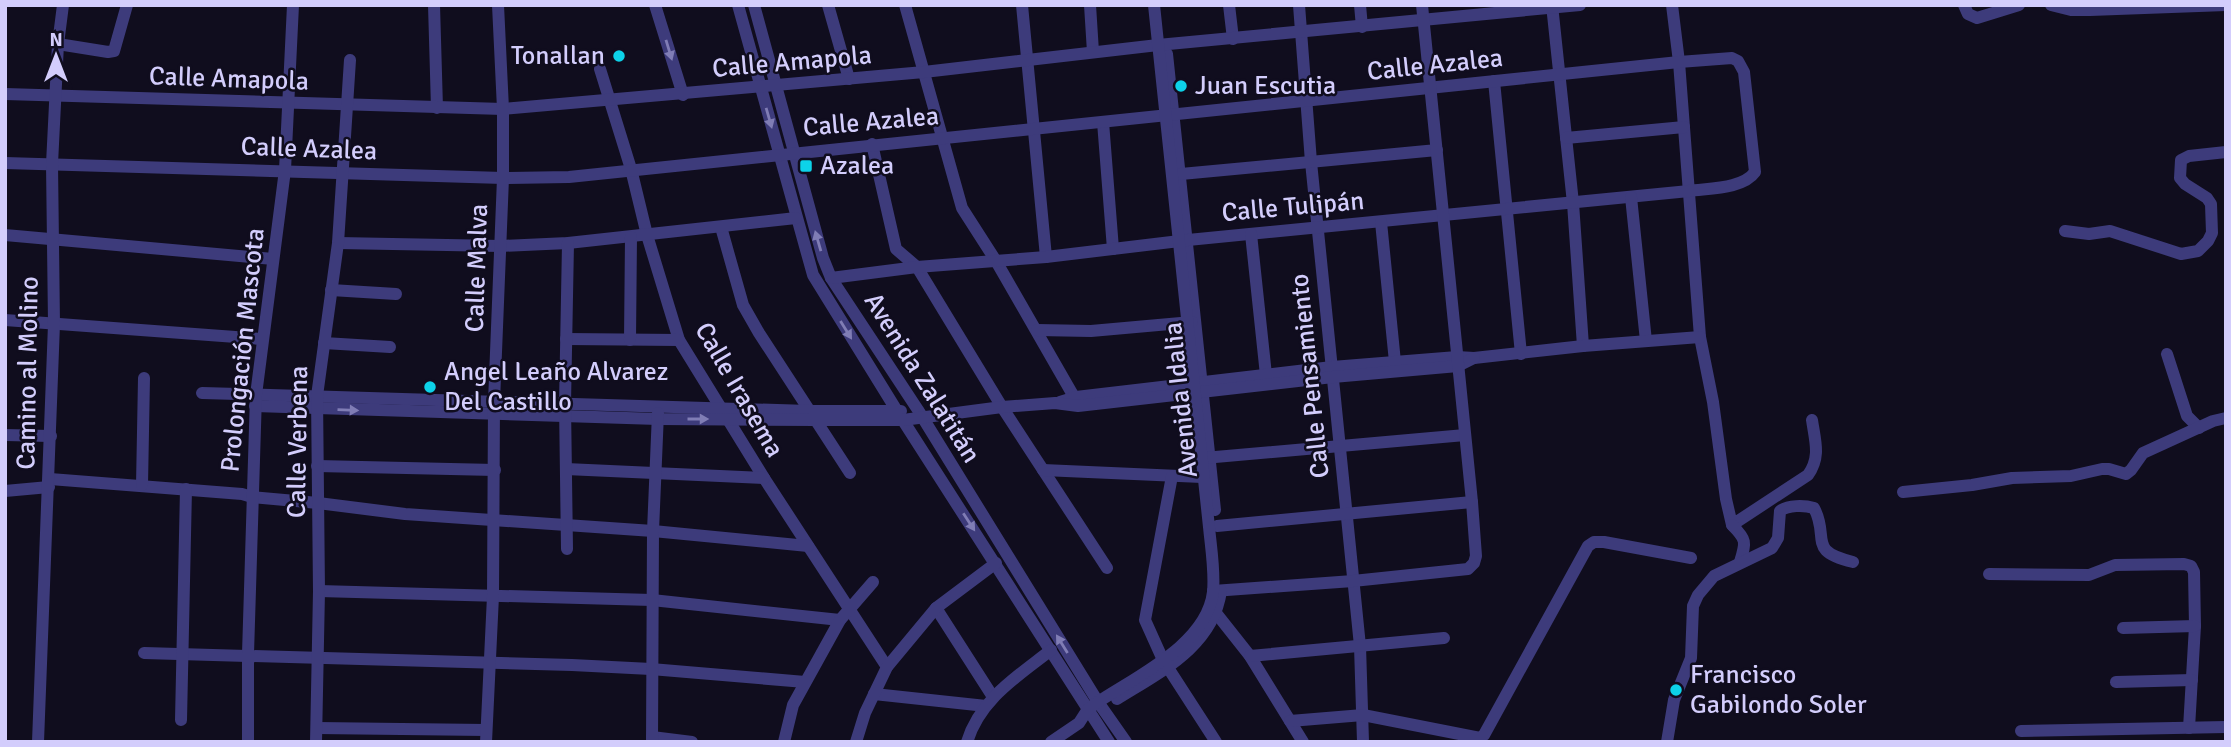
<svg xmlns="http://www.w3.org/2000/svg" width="2231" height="747" font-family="Signika,sans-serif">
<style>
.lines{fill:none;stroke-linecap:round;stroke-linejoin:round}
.minor{stroke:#3d3b7b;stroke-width:12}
.oneway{fill:#807db5}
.poi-dot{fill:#0dd2e9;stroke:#100d1e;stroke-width:2.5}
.labels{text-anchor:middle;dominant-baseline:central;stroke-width:5;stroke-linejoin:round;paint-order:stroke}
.poi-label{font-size:26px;fill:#d3cdfc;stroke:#100d1e;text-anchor:start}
.street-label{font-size:26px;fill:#d3cdfc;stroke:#100d1e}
</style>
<rect width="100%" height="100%" fill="#100d1e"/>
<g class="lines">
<!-- minor -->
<g class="minor">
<polyline points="434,5 437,108"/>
<polyline points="655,5 683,95"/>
<polyline points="738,5 813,275 897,411 1109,742"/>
<polyline points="754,5 823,258 831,278 918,410 1098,702 1126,742"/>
<polyline points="828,5 849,79"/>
<polyline points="905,5 962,208 996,261 1077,402"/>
<polyline points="1022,5 1046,257"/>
<polyline points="1090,5 1093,52"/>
<polyline points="1229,5 1233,39"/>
<polyline points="1299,5 1311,162 1360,646 1363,742"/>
<polyline points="1360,5 1362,27"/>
<polyline points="1552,5 1573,203 1583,346"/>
<path d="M1672 5 1679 62 1700 337 1713 402 1726 499 1732 525 1808 475C1821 457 1815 441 1812 420"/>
<polyline points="1964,5 1968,14 1977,18 2019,5"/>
<polyline points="2051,5 2071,10 2090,10 2226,5"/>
<polyline points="58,44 108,52 114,51 127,5"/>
<polyline points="1167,54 1215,510"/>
<polyline points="600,69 631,169 647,235 679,340 764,478 887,667"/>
<polyline points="1494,81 1521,354"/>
<polyline points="5,94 503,109 924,72 1158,45 1580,5"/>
<polyline points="1103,122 1113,249"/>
<polyline points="1566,138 1684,127"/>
<polyline points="872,144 896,249 917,267 1002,407 1107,568"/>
<path d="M5 163 503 178 569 177 1679 62 1732 58 1738 61 1744 72 1755 172C1743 189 1709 188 1689 191L1188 240 1046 257 917 267 831 278"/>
<polyline points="1181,174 1437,150"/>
<polyline points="1631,197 1646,341"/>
<polyline points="1381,222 1395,362"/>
<polyline points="721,227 743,305 759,333 850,473"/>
<polyline points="2065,231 2089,234 2110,231 2181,254 2198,251 2208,241 2212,233 2211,204 2207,198 2185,184 2180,178 2181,160 2189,156 2226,152"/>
<polyline points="1251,234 1266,375"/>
<polyline points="5,235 273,259"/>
<polyline points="338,243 501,246 568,243 796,218"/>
<polyline points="331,290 396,294"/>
<polyline points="5,320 262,339"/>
<polyline points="1037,330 1091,331 1192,322"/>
<polyline points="566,339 679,340"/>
<polyline points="630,340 631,237"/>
<polyline points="324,343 390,347"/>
<polyline points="2167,354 2187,416 2199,428"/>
<polyline points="202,393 809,411 901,411"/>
<polyline points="1060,402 1076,397 1332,367 1457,357 1474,358 1583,346 1700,337"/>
<polyline points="255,406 658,419 816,420 903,420 1002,407 1055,403 1078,406 1333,377 1458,366 1474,358"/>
<polyline points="5,435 51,436"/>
<polyline points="1204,458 1465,435"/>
<polyline points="317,466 495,470"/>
<polyline points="566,469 764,478"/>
<polyline points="1043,470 1202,477"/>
<polyline points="1172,476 1145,620 1163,660 1216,742"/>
<polyline points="50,479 242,494 252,497 318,503 405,514 653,531 808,546"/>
<polyline points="142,485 144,378"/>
<polyline points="5,491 49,487"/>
<polyline points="1903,492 1972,485 2012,478 2071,476 2102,469 2109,469 2126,474 2131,470 2143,453 2213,421 2226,418"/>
<path d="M1732 525C1747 540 1746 542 1740 562"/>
<polyline points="1217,526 1472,502"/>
<polyline points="567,549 565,404 568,243"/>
<polyline points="1989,574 2089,575 2115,565 2184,564 2191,566 2194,572 2195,626 2189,728"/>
<polyline points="319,591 652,600 840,620"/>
<polyline points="1213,591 1353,581 1468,569 1474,563 1476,556 1472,502 1422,5"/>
<polyline points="936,608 993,697"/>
<polyline points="1212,608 1250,656 1303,742"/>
<polyline points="2123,628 2195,626"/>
<polyline points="144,653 572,665 651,669 805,682"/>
<polyline points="1250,656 1444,638"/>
<polyline points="2116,682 2192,680"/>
<polyline points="874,694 986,706"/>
<path d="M1117 699C1160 672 1213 647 1221 591"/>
<polyline points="181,720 186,489"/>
<polyline points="1290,721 1363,715 1480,738 1484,735 1588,546 1594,542 1604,542 1691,558"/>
<polyline points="317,728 486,730"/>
<polyline points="2021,731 2226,727"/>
<polyline points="652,737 692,742"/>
<polyline points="38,742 54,324 52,164 58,44 63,5"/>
<polyline points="248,742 248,654 256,395 285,170 293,5"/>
<polyline points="316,742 319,591 317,396 338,243 350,60"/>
<polyline points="486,742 493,596 494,402 503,178 503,109 498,5"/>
<polyline points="652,742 653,531 658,413"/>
<polyline points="784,742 793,705 840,620 873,582"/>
<polyline points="856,742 865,713 887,667 936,608 996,563"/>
<path d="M967 742C980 699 1018 676 1051 650"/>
<path d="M1051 742 1079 723 1088 709 1098 702C1137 676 1207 644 1213 592 1215 571 1211 548 1209 527L1154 5"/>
<path d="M1667 742 1674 700 1691 658 1693 606 1698 595 1714 576 1772 548 1778 538 1780 511C1788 505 1804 505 1814 508 1830 538 1806 551 1853 562"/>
</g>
</g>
<!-- one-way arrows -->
<defs><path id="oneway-solid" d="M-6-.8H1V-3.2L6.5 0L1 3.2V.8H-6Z" transform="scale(1.75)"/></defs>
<g class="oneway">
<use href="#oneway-solid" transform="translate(669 50) rotate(73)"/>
<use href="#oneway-solid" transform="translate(769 118) rotate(74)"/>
<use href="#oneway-solid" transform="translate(818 241) rotate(-106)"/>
<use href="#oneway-solid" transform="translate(846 330) rotate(58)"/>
<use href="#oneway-solid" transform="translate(348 410) rotate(2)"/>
<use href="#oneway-solid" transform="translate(698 419)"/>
<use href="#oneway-solid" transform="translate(969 522) rotate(57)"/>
<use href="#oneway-solid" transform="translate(1062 644) rotate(-122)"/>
</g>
<!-- markers -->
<g class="poi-dot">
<circle cx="619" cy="56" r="7"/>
<circle cx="1181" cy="86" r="7"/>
<rect x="799" y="159" width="14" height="14" rx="3.5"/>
<circle cx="430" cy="387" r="7"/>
<circle cx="1676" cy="690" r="7"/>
</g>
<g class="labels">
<!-- poi labels -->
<g class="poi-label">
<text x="605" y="56" text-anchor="end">Tonallan</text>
<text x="1195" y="86">Juan Escutia</text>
<text x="820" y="166">Azalea</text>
<text x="444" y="372">Angel Leaño Alvarez<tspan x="444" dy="30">Del Castillo</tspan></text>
<text x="1690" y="675">Francisco<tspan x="1690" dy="30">Gabilondo Soler</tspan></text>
</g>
<!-- street labels -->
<g class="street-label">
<text transform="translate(792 62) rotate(-5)">Calle Amapola</text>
<text transform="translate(1435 65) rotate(-6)">Calle Azalea</text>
<text transform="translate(229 79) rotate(2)">Calle Amapola</text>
<text transform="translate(871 122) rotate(-5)">Calle Azalea</text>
<text transform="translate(309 149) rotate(2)">Calle Azalea</text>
<text transform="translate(1293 207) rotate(-5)">Calle Tulipán</text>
<text transform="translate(477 268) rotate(-88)">Calle Malva</text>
<text transform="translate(243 350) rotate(-84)">Prolongación Mascota</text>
<text transform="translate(28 373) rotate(-89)">Camino al Molino</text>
<text transform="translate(1310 376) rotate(-96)">Calle Pensamiento</text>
<text transform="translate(922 378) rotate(58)">Avenida Zalatitán</text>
<text transform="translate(739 390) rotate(60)">Calle Irasema</text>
<text transform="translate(1181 400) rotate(-96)">Avenida Idalia</text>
<text transform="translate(298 442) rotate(-89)">Calle Verbena</text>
</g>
</g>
<!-- border -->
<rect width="2231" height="747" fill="none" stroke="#d3cdfc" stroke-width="14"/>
<!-- north arrow -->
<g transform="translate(56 56)" stroke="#100d1e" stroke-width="5" paint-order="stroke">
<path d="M0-5L12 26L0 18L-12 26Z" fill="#d3cdfc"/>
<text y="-10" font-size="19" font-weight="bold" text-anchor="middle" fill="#d3cdfc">N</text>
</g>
</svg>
